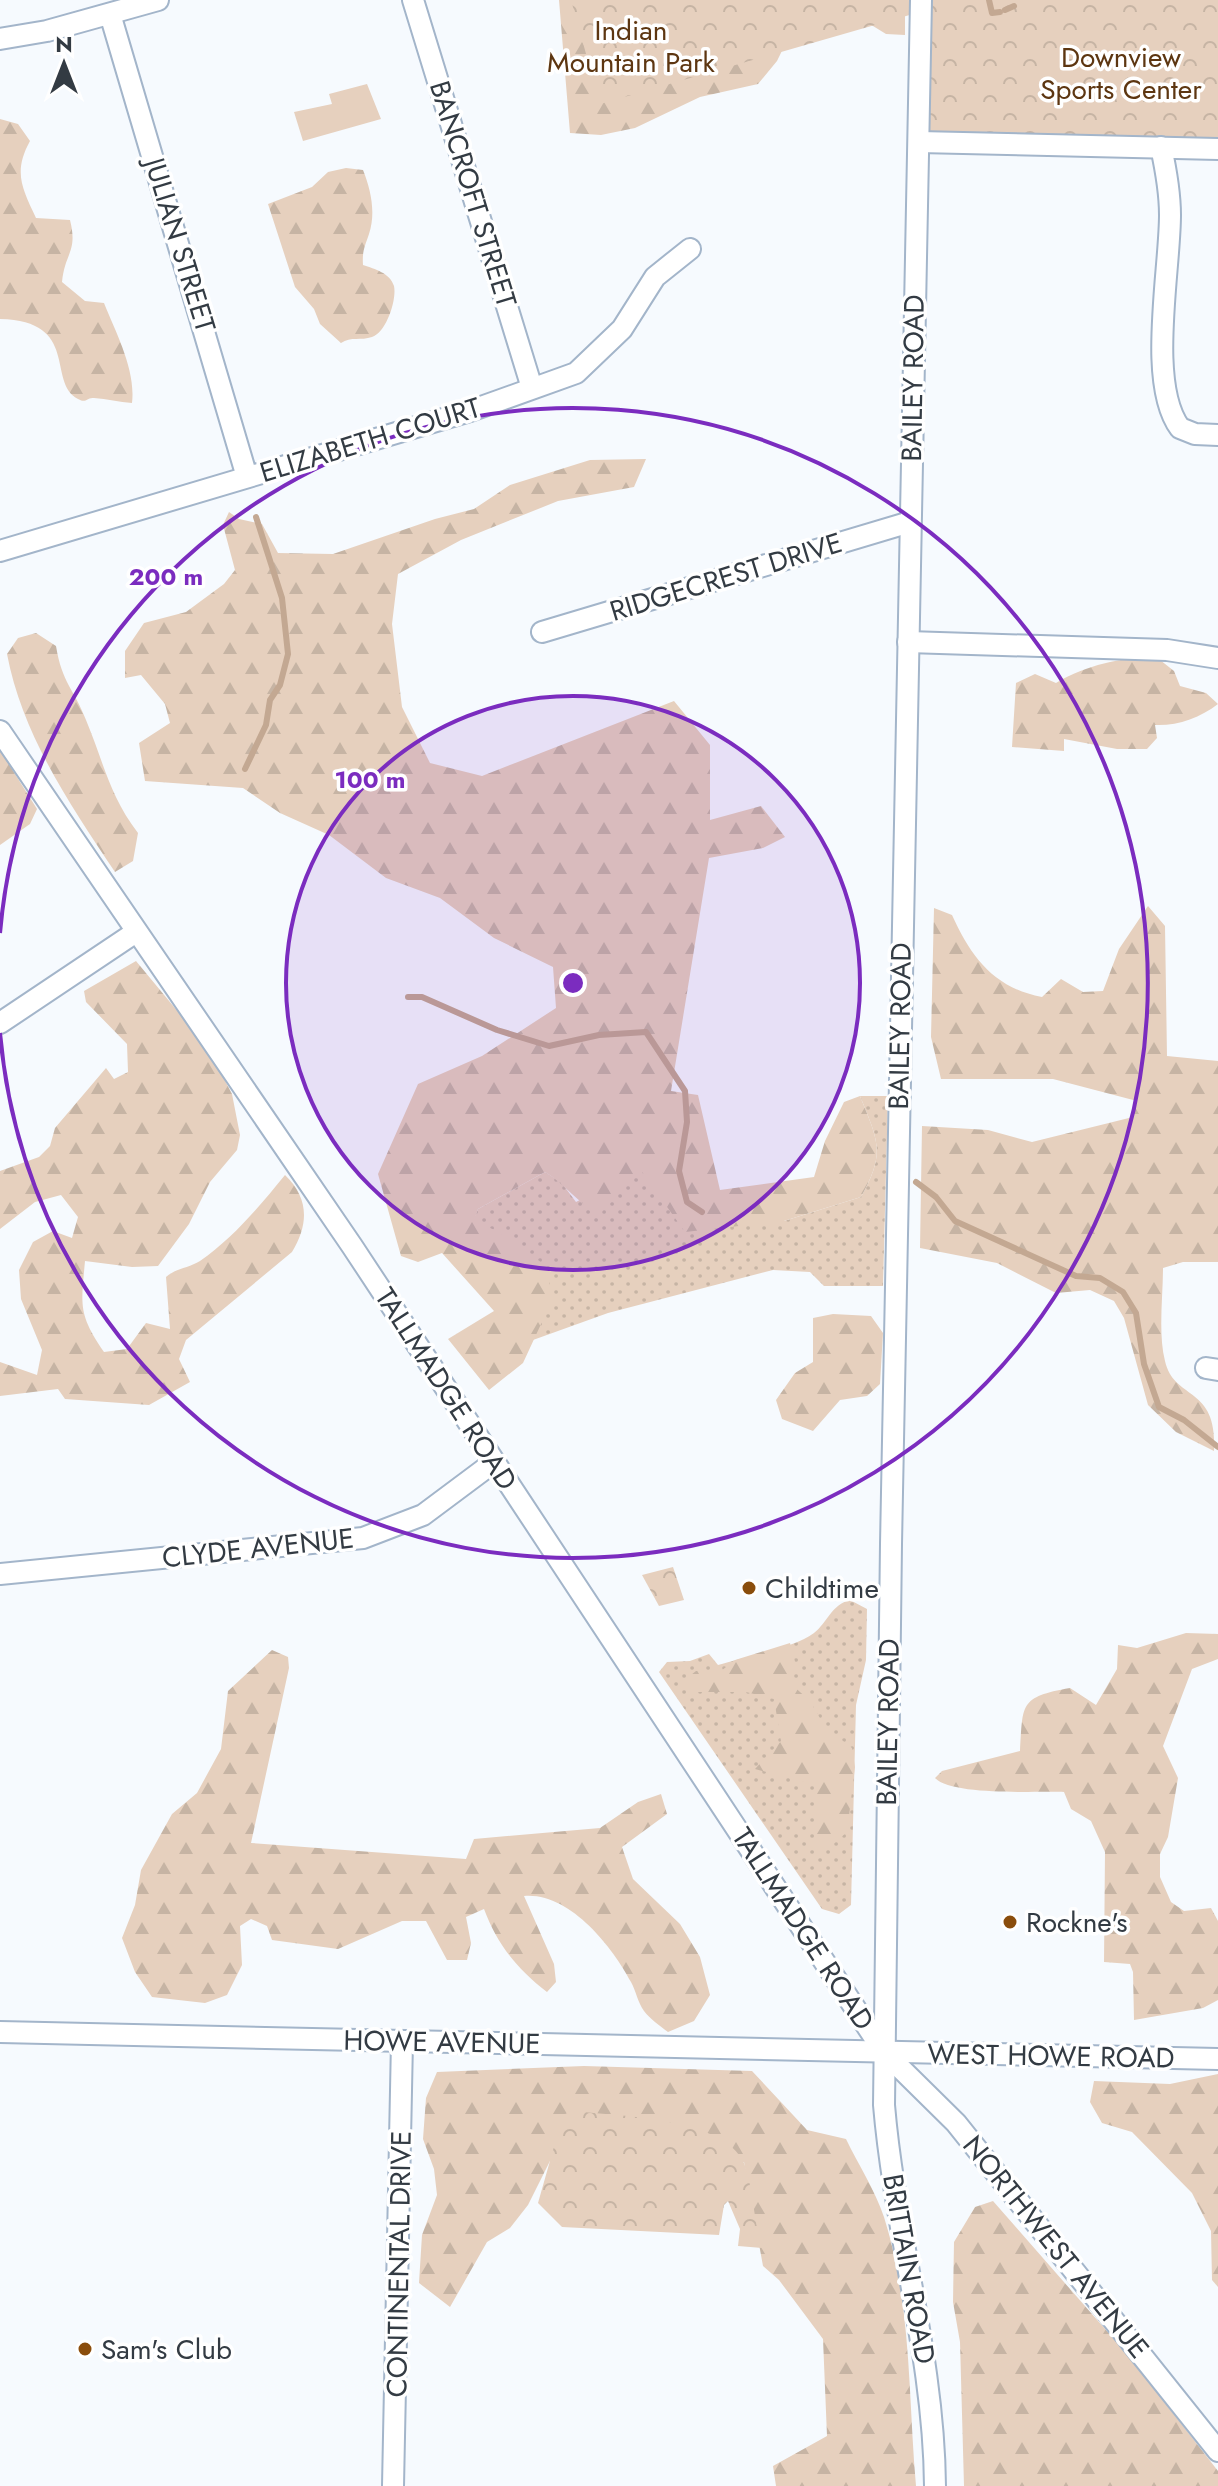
<svg xmlns="http://www.w3.org/2000/svg" width="1218" height="2486" font-family="Jost,sans-serif">
<style>
.grass{fill:url(#grass-dots)}
.forest{fill:url(#forest-firs)}
.park{fill:url(#park-crowns)}
.garden{fill:#e6d0be}
.lines{fill:none;stroke-linecap:round;stroke-linejoin:round}
.stream{stroke:#c3a892;stroke-width:6}
.minor-casing{stroke:#a3b5ca;stroke-width:24}
.minor{stroke:#fff;stroke-width:20}
.ring{fill:none;stroke:#7b2cbf;stroke-width:4}
.poi-dot{fill:#8a4d0c;stroke:#fff;stroke-width:3}
.labels{text-anchor:middle;dominant-baseline:central;stroke-width:7;stroke-linejoin:round;paint-order:stroke}
.park-label{font-size:28px;fill:#5d3611;stroke:#fff}
.street-label{font-size:28px;fill:#333b43;stroke:#fff}
.poi-label{font-size:28px;fill:#333b43;stroke:#fff;text-anchor:start}
.centre{fill:#7b2cbf;stroke:#fff;stroke-width:4}
.ring-label{font-size:24px;text-anchor:middle;font-weight:bold;fill:#7b2cbf;stroke:#fff;stroke-width:7;stroke-linejoin:round;paint-order:stroke}
</style>
<defs>
<pattern id="grass-dots" width="8" height="8" patternUnits="userSpaceOnUse" patternTransform="scale(2)"><rect width="8" height="8" fill="#e6d0be"/><path d="M2 2h.1M6 6h.1" fill="none" stroke="#c6b4a4" stroke-width="1.8" stroke-linecap="round"/></pattern>
<pattern id="forest-firs" width="22" height="20" patternUnits="userSpaceOnUse" patternTransform="scale(2)"><rect width="22" height="20" fill="#e6d0be"/><path d="M5 1l3.5 6h-7zM16 11l3.5 6h-7z" fill="#c6b4a4"/></pattern>
<pattern id="park-crowns" width="20" height="18" patternUnits="userSpaceOnUse" patternTransform="scale(2)"><rect width="20" height="18" fill="#e6d0be"/><path d="M2 6a3 3 0 1 1 6 0M12 15a3 3 0 1 1 6 0" fill="none" stroke="#c6b4a4"/></pattern>
</defs>
<rect width="100%" height="100%" fill="#f6fafe"/>
<!-- grass -->
<g class="grass">
<path d="M860 1096H888L883 1286H824L810 1272 773 1270 608 1313 533 1340 473 1221 478 1209 545 1172 561 1182 576 1202 641 1168 661 1194 784 1221 861 1197C886 1152 878 1141 860 1096Z"/>
<path d="M850 1600 867 1609 866 1660 856 1705 851 1905 839 1914 822 1909 659 1672 667 1662 690 1661 709 1654 718 1665C744 1657 792 1649 814 1633 827 1623 832 1604 850 1600Z"/>
</g>
<!-- forest -->
<g class="forest">
<polygon points="559,0 905,0 905,35 886,34 860,18 798,18 777,61 758,84 700,97 635,128 601,135 570,133"/>
<path d="M0 119 18 124 30 141C13 172 22 188 36 218L70 220C78 252 65 252 62 282L85 301 104 303C116 333 136 370 132 403 119 402 107 399 94 398 86 397 87 404 78 399 46 382 81 321 0 319Z"/>
<path d="M346 168 363 170C371 190 376 213 369 234 365 246 362 251 363 265 375 269 390 273 394 286 397 300 386 333 372 337 361 341 351 336 341 343L320 324 314 309 295 287 268 204 312 187 328 172Z"/>
<path d="M646 459 634 487 558 501 461 540 398 574 392 624 402 707 430 763 482 776 674 701 710 745V820L761 806 785 837 763 848 709 858 671 1091 698 1095 720 1190 814 1177 825 1141 844 1102 860 1096C878 1141 886 1152 861 1197L784 1221 685 1232 640 1169 599 1215C578 1203 566 1185 545 1172L478 1209 474 1221 497 1231 542 1263 554 1296 523 1363 489 1390 448 1339 494 1311 442 1253 418 1262 401 1256 378 1174 418 1084 482 1056 556 1008 553 967 494 938 440 898 386 878 329 835 280 813 243 788 145 781 139 743 170 723 165 704 141 675 125 678V651L144 623 186 612 224 584 235 570 223 525 229 512 239 519 262 524 278 553 333 554 435 519 474 509 510 485 590 460Z"/>
<path d="M36 633 56 646C62 683 74 689 86 720 104 763 109 795 138 833L133 861 115 872C70 805 22 734 7 654L18 638Z"/>
<path d="M1155 656 1174 671 1180 686 1206 693 1218 704C1200 718 1177 726 1155 725L1157 738 1147 749H1117L1064 739V751L1012 747 1016 683 1035 674 1056 683C1088 664 1119 659 1155 656Z"/>
<polygon points="0,750 37,809 30,824 0,845"/>
<path d="M1148 906 1165 926 1167 1056 1218 1061V1262H1183L1163 1268C1163 1297 1158 1333 1165 1361 1174 1401 1218 1385 1214 1451L1176 1432 1148 1405 1124 1318 1114 1301 1090 1290 1056 1293 997 1263 920 1248 922 1126 988 1130 1032 1142 1133 1117 1137 1101 1053 1079H941L931 1037 934 908 952 915C971 957 994 988 1042 997L1061 979 1083 992 1103 991 1119 949Z"/>
<path d="M136 961 208 1048 232 1094 240 1135 237 1150 210 1182 189 1224 158 1266 132 1267 85 1261C81 1306 78 1314 104 1352L127 1349 146 1323 170 1329 166 1277C176 1268 189 1268 200 1261 233 1238 259 1207 285 1175 309 1198 309 1224 292 1252L186 1340 179 1359 190 1382 149 1405 65 1399 58 1389 0 1396V1362L37 1375 42 1350 21 1299 19 1270 33 1242 53 1231 72 1238 78 1217 61 1195 35 1202 0 1229V1171L39 1157 50 1146 55 1128 106 1068 114 1079 128 1072 127 1044 86 1002 84 991Z"/>
<polygon points="833,1314 871,1316 883,1333 880,1384 867,1396 840,1400 813,1431 782,1419 776,1400 795,1373 813,1362 813,1318"/>
<path d="M1186 1633 1218 1634V1659L1192 1669 1163 1746 1178 1778 1168 1837 1160 1854V1877L1171 1902 1184 1911 1211 1908 1218 1921V2000L1203 2008 1134 2020 1133 1972 1130 1964 1104 1962 1105 1852 1091 1821 1071 1809 1064 1792C1037 1791 952 1796 935 1778L942 1771 1020 1751C1023 1704 1019 1697 1070 1688L1096 1705 1117 1669 1118 1645 1137 1648Z"/>
<polygon points="790,1643 795,1662 790,1683 810,1701 825,1727 852,1748 855,1767 847,1832 822,1854 817,1846 815,1785 755,1769 781,1741 774,1699 746,1692 693,1692 686,1679 696,1671 721,1671 735,1660"/>
<path d="M272 1650 288 1657 289 1668 251 1843 466 1859 474 1839 600 1828 638 1802 661 1794 667 1814 622 1847 633 1879 680 1924 700 1957 710 1995 694 2021 668 2032C660 2026 650 2019 644 2011 638 2003 636 1991 631 1982 612 1946 569 1892 524 1896L554 1964 556 1982 547 1992C517 1969 497 1944 484 1909L466 1917 471 1943 467 1960H447L426 1921H402L338 1949 272 1940 267 1926 251 1919 240 1926 242 1965 227 1995 205 2003 152 1997 135 1972 122 1938 135 1905 141 1870 172 1814 197 1793 221 1749 228 1691Z"/>
<path d="M584 2066 752 2071 807 2130 846 2139C858 2164 875 2190 884 2217 912 2306 908 2395 916 2486H776L773 2466 827 2436 823 2339 779 2280 763 2266 744 2162 550 2161 528 2205 510 2228 487 2242 450 2307 419 2283 422 2235 437 2195 434 2169 423 2139 426 2098 437 2072Z"/>
<polygon points="1218,2074 1218,2287 1212,2280 1211,2231 1192,2193 1132,2132 1102,2123 1090,2102 1094,2081 1170,2084"/>
<polygon points="993,2201 1127,2354 1218,2471 1218,2486 964,2486 960,2342 953,2302 954,2242 975,2207"/>
</g>
<!-- park -->
<g class="park">
<polygon points="571,0 1218,0 1218,149 919,142 920,12 600,104"/>
<polygon points="673,1567 684,1600 659,1606 642,1575"/>
<path d="M572 2111C616 2116 724 2117 744 2163 753 2187 754 2223 762 2248L738 2246 740 2229 728 2201 724 2205 719 2235 562 2227 538 2203 563 2115Z"/>
</g>
<!-- garden -->
<polygon class="garden" points="367,84 381,119 303,141 294,112 332,104 329,94"/>
<g class="lines">
<!-- stream -->
<g class="stream">
<polyline points="989,0 992,13 1000,12"/>
<polyline points="1005,10 1014,6"/>
<polyline points="245,769 266,725 270,700 280,685 288,654 282,598 256,517"/>
<polyline points="408,997 422,997 497,1030 549,1046 599,1035 646,1032 685,1091 687,1122 679,1171 687,1202 702,1212"/>
<polyline points="916,1182 936,1197 955,1221 1076,1276 1100,1278 1123,1292 1136,1313 1144,1364 1159,1407 1184,1420 1218,1447"/>
</g>
<!-- minor casing -->
<g class="minor-casing">
<g id="minor">
<polyline points="413,0 532,388"/>
<path d="M921 0 891 1544 884 2105C895 2234 934 2357 935 2486"/>
<polyline points="110,14 247,477"/>
<polyline points="0,39 47,31 158,0"/>
<polyline points="919,142 1218,149"/>
<path d="M1161 147C1166 170 1170 191 1170 215 1170 271 1147 384 1180 428L1195 434 1218 435"/>
<polyline points="0,551 470,411 576,373 622,329 655,277 690,249"/>
<polyline points="542,632 910,522"/>
<polyline points="908,642 1167,650 1218,658"/>
<polyline points="0,731 352,1246 884,2052 956,2123 1218,2451"/>
<polyline points="0,1023 136,932"/>
<polyline points="1206,1368 1218,1370"/>
<polyline points="0,1574 363,1538 423,1515 494,1462"/>
<polyline points="0,2032 1218,2059"/>
<polyline points="393,2486 402,2041"/>
</g>
</g>
<!-- minor -->
<use href="#minor" class="minor"/>
</g>
<!-- distance rings -->
<circle cx="573" cy="983" r="287" fill="#7b2cbf" fill-opacity=".12"/>
<g class="ring">
<circle cx="573" cy="983" r="287"/>
<path d="M0 933A575 575 0 1 1 0 1033"/>
</g>
<!-- markers -->
<g class="poi-dot">
<circle cx="749" cy="1588" r="8"/>
<circle cx="1010" cy="1922" r="8"/>
<circle cx="85" cy="2349" r="8"/>
</g>
<g class="labels">
<!-- park labels -->
<g class="park-label">
<text x="631" y="30">Indian<tspan x="631" dy="32">Mountain Park</tspan></text>
<text x="1121" y="57">Downview<tspan x="1121" dy="32">Sports Center</tspan></text>
</g>
<!-- street labels -->
<g class="street-label">
<text transform="translate(473 194) rotate(73)">BANCROFT STREET</text>
<text transform="translate(180 245) rotate(73)">JULIAN STREET</text>
<text transform="translate(913 378) rotate(-89)">BAILEY ROAD</text>
<text transform="translate(370 440) rotate(-17)">ELIZABETH COURT</text>
<text transform="translate(726 577) rotate(-17)">RIDGECREST DRIVE</text>
<text transform="translate(900 1026) rotate(-89)">BAILEY ROAD</text>
<text transform="translate(446 1389) rotate(57)">TALLMADGE ROAD</text>
<text transform="translate(258 1548) rotate(-6)">CLYDE AVENUE</text>
<text transform="translate(888 1722) rotate(-89)">BAILEY ROAD</text>
<text transform="translate(803 1929) rotate(57)">TALLMADGE ROAD</text>
<text transform="translate(442 2042) rotate(1)">HOWE AVENUE</text>
<text transform="translate(1051 2056) rotate(1)">WEST HOWE ROAD</text>
<text transform="translate(1056 2247) rotate(51)">NORTHWEST AVENUE</text>
<text transform="translate(399 2264) rotate(-89)">CONTINENTAL DRIVE</text>
<text transform="translate(909 2269) rotate(80)">BRITTAIN ROAD</text>
</g>
<!-- poi labels -->
<g class="poi-label">
<text x="765" y="1588">Childtime</text>
<text x="1026" y="1922">Rockne's</text>
<text x="101" y="2349">Sam's Club</text>
</g>
</g>
<circle cx="573" cy="983" r="12" class="centre"/>
<g class="ring-label">
<text x="166" y="585">200 m</text>
<text x="370" y="788">100 m</text>
</g>
<!-- north arrow -->
<g transform="translate(64 64)" stroke="#ffffff" stroke-width="6" paint-order="stroke">
<path d="M0-6L14 30L0 20L-14 30Z" fill="#333b43"/>
<text y="-12" font-size="22" font-weight="bold" text-anchor="middle" fill="#333b43">N</text>
</g>
</svg>
